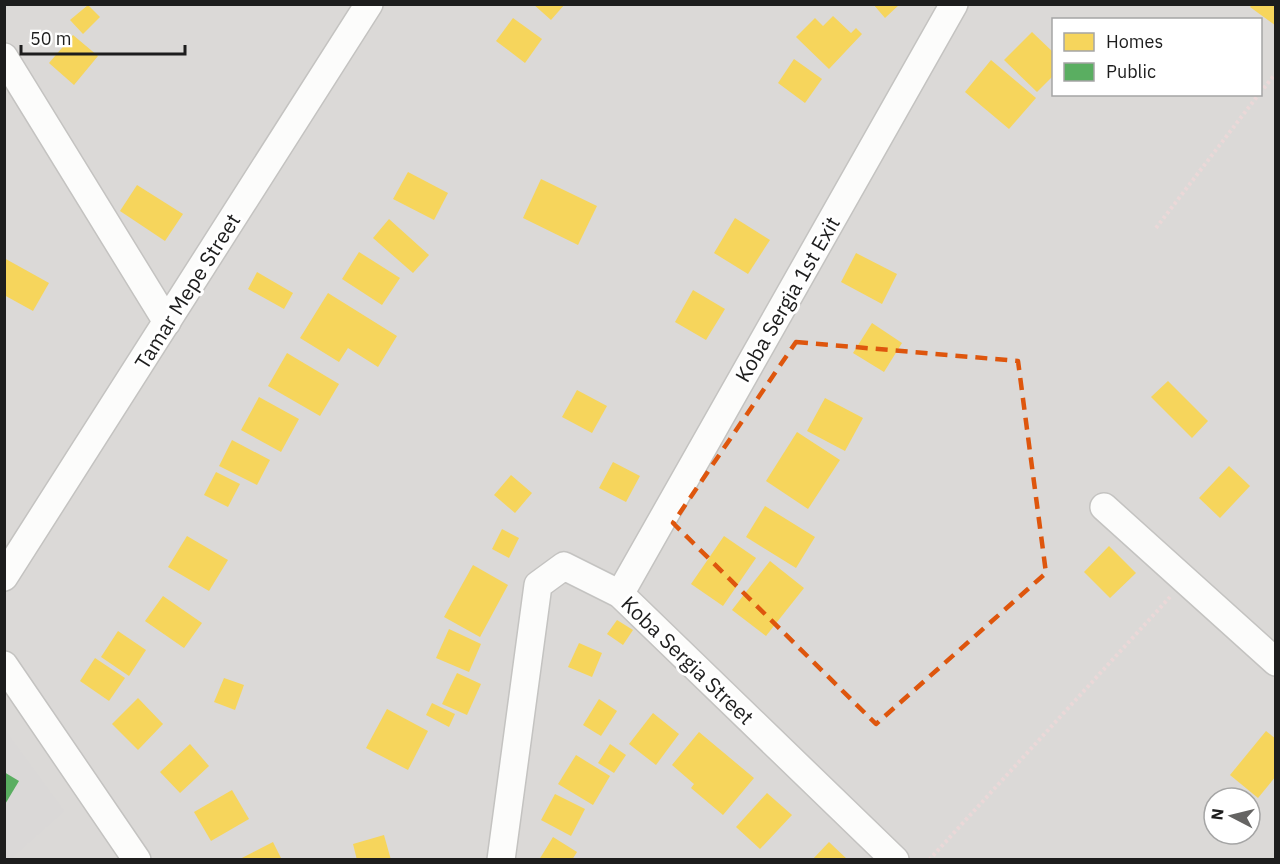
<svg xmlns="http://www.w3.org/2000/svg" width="1280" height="864" font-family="'IBM Plex Sans',sans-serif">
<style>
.residential{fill:#dbd9d7;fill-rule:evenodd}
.religious{fill:#dad8d7}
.homes{fill:#f6d55c}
.public{fill:#5aae61}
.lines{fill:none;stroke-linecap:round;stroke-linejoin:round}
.minor-casing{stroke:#c4c3c1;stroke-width:30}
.path{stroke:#ebd8d8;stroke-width:4;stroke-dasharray:3 3;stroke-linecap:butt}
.minor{stroke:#fcfcfb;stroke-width:27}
.marked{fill:none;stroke:#de560d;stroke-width:4.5;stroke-dasharray:12 8;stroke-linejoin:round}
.labels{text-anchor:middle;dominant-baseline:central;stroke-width:6;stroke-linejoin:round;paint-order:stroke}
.street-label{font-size:21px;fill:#1d1d1d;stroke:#fff}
</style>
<rect width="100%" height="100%" fill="#ece9e5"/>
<!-- residential -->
<path class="residential" d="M5 5H1275V859H5ZM1054 20H1260V94H1054ZM1214 798H1250V834H1214Z"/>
<!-- religious -->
<polygon class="religious" points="4,729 64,811 9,860 4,859"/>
<!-- homes -->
<g class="homes">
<polygon points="533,4 565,4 551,20"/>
<polygon points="873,4 900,4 885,18"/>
<polygon points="1252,4 1276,4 1276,26 1250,7"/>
<polygon points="88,5 100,17 83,34 70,20"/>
<polygon points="833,16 851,33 856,28 862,34 829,69 796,37 815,18 823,26"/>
<polygon points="513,18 542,39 525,63 496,41"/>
<polygon points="1032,32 1054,53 1054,75 1037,92 1004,60"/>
<polygon points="73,35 98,56 74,85 49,63"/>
<polygon points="794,59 822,79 805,103 778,83"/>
<polygon points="991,60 1036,98 1009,129 965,92"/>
<polygon points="408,172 448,193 434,220 393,199"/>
<polygon points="541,179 597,206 578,245 523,218"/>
<polygon points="137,185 183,214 165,241 120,211"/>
<polygon points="735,218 770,240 748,274 714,253"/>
<polygon points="389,219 429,255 413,273 373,238"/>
<polygon points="359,252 400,278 382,305 342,279"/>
<polygon points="856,253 897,274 882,304 841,282"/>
<polygon points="4,258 49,283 33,311 4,295"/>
<polygon points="257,272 293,293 284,309 248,289"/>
<polygon points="693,290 725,309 706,340 675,322"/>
<polygon points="328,293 397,336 378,367 348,348 339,362 300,338"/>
<polygon points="872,323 902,343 884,372 853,353"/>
<polygon points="287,353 339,384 320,416 268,386"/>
<polygon points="1168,381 1208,421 1192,438 1151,397"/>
<polygon points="577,390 607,406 592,433 562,417"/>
<polygon points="259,397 299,419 281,452 241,430"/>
<polygon points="825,398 863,418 845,451 807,431"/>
<polygon points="797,432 840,460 808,509 766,481"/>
<polygon points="232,440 270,460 257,485 219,466"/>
<polygon points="613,462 640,476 626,502 599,488"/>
<polygon points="1229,466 1250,486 1220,518 1199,498"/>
<polygon points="216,472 240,484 228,507 204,495"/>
<polygon points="511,475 532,493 515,513 494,495"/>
<polygon points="765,506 815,537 796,568 746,537"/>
<polygon points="502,529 519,538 509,558 492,549"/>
<polygon points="187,536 228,560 209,591 168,567"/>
<polygon points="724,536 756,558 723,606 691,584"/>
<polygon points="1109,546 1136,573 1110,598 1084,572"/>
<polygon points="770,561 804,588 766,636 732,610"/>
<polygon points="473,565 508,585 480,637 444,617"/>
<polygon points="163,596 202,623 184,648 145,621"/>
<polygon points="617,620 633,630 623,645 607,634"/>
<polygon points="449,629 481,644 469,672 436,658"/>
<polygon points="118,631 146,650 129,676 101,657"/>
<polygon points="579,643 602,653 592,677 568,667"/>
<polygon points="95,658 125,678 109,701 80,681"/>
<polygon points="457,673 481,684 467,715 442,704"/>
<polygon points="224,678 244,685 235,710 214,702"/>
<polygon points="138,698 163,724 138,750 112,724"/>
<polygon points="599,699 617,711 601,736 583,725"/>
<polygon points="432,703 455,714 449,727 426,715"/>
<polygon points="387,709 428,731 408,770 366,748"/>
<polygon points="653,713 679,734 656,765 629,744"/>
<polygon points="1266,731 1276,739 1276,776 1258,798 1230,775"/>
<polygon points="699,732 754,778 723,815 691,788 694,784 672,765"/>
<polygon points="190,744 209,766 180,793 160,772"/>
<polygon points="610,744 626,755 614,773 598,763"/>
<polygon points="576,755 610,776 593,805 558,784"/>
<polygon points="232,790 249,819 211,841 194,812"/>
<polygon points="767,793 792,815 760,849 736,827"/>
<polygon points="555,794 585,809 571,836 541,820"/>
<polygon points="384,835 391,860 357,860 353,844"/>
<polygon points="553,837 577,852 572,860 539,860"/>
<polygon points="273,842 282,860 238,860"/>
<polygon points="829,842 848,860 812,860"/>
</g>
<!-- public -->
<polygon class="public" points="4,772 19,781 4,806"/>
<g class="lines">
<!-- minor casing -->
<g class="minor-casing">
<g id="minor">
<polyline points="4,57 167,322"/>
<polyline points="1104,507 1276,662"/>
<polyline points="4,577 369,4"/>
<polyline points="620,594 954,4"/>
<polyline points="4,665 137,860"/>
<polyline points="501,860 538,585 564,566 620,594 895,860"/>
</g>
</g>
<!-- path -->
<g class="path">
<polyline points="1260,93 1276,73"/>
<polyline points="1156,228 1259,94"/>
<polyline points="929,860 1170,597"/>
</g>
<!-- minor -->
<use href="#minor" class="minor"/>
</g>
<!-- marked area -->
<path class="marked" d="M796 342 1018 361 1046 573 876 724 673 523Z"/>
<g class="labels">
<!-- street labels -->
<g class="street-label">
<text transform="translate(187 291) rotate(-58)">Tamar Mepe Street</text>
<text transform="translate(787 299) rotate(-60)">Koba Sergia 1st Exit</text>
<text transform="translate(688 660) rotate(44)">Koba Sergia Street</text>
</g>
</g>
<!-- border -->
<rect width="1280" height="864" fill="none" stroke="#1d1d1d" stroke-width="12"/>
<!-- legend -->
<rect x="1052" y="18" width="210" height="78" fill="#ffffff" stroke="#a5a5a5" stroke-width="1.5"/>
<rect x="1064" y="33" width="30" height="18" fill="#f6d55c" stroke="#a5a5a5" stroke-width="1.5"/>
<text x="1106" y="48" font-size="18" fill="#1d1d1d">Homes</text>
<rect x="1064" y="63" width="30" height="18" fill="#5aae61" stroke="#a5a5a5" stroke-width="1.5"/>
<text x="1106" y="78" font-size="18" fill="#1d1d1d">Public</text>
<!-- north arrow -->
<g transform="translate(1232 816) rotate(277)"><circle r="28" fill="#ffffff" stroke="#a5a5a5" stroke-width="1.5"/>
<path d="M0-4.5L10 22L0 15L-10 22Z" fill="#656463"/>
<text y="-9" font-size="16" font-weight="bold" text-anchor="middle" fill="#1d1d1d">N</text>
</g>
<!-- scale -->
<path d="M21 45v9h164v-9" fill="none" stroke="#1d1d1d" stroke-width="3"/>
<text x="30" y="45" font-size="18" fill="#1d1d1d" stroke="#ffffff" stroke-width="4.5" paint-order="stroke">50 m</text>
</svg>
